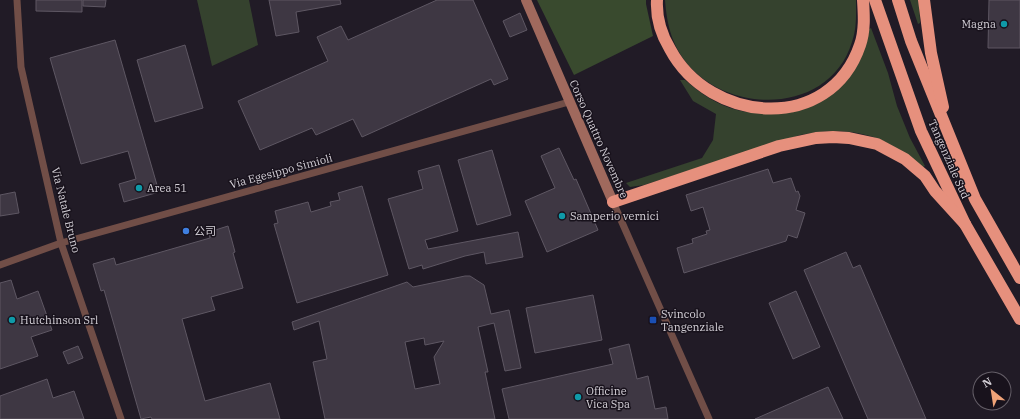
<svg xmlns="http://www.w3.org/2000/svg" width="1020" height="419" font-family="'IBM Plex Serif','Noto Sans SC',serif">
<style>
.green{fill:#35422e}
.forest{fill:#394a2e}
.building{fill:#3e3743;stroke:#5e5763;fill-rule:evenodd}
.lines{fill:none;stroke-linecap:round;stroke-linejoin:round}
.street{stroke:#714e47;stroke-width:7}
.secondary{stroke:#a0695d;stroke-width:10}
.highway{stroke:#e6907d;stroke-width:12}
.culture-dot{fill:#0f9aa8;stroke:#18121c;stroke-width:1.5}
.shop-dot{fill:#3f7fe0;stroke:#18121c;stroke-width:1.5}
.transit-dot{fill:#1a4fb4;stroke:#18121c;stroke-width:1.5}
.labels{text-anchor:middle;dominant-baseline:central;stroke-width:3;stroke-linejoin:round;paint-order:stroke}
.poi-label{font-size:11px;fill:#d5d1d8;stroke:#18121c;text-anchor:start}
.street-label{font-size:11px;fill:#d5d1d8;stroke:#18121c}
</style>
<rect width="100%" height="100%" fill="#211b26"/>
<!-- green -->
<g class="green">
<polygon points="197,0 249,0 258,45 212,66"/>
<path d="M665 0H856C856 14 857 28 852 42 831 111 738 116 692 69 673 49 667 27 665 0Z"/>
<polygon points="910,0 919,0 920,23 918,24"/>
<path d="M871 28 888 73 897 106 910 138 925 166 923 167C908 158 892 144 876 138 851 129 825 130 800 135L644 185 630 187 626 183 702 158 713 140 716 114 693 101 680 80H685C700 93 717 105 737 110 800 125 857 94 869 29Z"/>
</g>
<!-- forest -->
<polygon class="forest" points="537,0 646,0 646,4 653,36 574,75"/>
<!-- building -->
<g class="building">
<polygon points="36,0 82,0 82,12 36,11"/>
<polygon points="83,0 106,0 105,7 83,6"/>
<polygon points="269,0 340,0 341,4 296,12 299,32 276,36"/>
<polygon points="437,0 473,0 508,79 494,85 491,79 362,137 353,119 316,135 312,128 260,150 238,101 328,61 317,37 341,26 348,40"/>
<polygon points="989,0 1020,0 1020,48 988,48"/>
<polygon points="520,13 527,30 510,37 503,21"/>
<polygon points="115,40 159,192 124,202 119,184 136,179 128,151 81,164 50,58"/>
<polygon points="185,45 203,108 155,122 137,60"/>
<polygon points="559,148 574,180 576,179 598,230 547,252 525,201 555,188 541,156"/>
<polygon points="492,150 511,215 477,225 458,160"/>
<polygon points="439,165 458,231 425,240 428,249 518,232 523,257 486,264 484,252 465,256 423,269 422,265 409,269 388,199 423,189 418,171"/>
<polygon points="768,169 773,183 791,178 796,192 798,191 800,196 796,210 805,213 797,238 788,235 786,241 684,273 677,248 693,243 692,239 707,234 706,231 710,230 703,207 691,211 686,195"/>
<polygon points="362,186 388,275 297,303 274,224 278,223 275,211 308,202 311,212 331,206 330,202 340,200 338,193"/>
<polygon points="15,192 19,213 0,216 0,195"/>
<polygon points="228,226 235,252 233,253 243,288 211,297 215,310 182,319 205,401 270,383 280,419 152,419 151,417 141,419 104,290 101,291 93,264 114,258 116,265 210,238 209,232"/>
<polygon points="846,252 853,268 860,265 926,419 868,419 804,270"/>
<path d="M465 276H470L484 285 491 314 509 310 521 368 505 371 494 323 478 327 488 372H485L495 419H325L313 362 327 359 319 321 294 330 292 322 407 282 413 287ZM424 338 425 345 444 341 434 357 440 384 415 389 405 342Z"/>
<polygon points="11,280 17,299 38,291 52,330 31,337 38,356 0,369 0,283"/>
<polygon points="796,291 820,347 793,359 769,303"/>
<polygon points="593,295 602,340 535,353 526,308"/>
<polygon points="629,344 637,379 648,376 655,409 666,407 668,419 509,419 502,389 613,364 609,349"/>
<polygon points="78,346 83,358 68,364 63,352"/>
<polygon points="47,379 53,398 74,391 84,419 0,419 0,396"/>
<polygon points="828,387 843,419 755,419"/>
</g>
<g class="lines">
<!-- street -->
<g class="street">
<polyline points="17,0 21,67 61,243 121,419"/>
<polyline points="613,202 709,419"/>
<polyline points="0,265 61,243 569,102"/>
</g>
<!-- secondary -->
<polyline class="secondary" points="526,0 613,202"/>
<!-- highway -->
<g class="highway">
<path d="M657 0C656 18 661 34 670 49 710 124 830 134 860 45 865 31 864 15 863 0"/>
<polyline points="875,0 921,131 965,224 1020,319"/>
<polyline points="898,0 911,41 975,199 1020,278"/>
<polyline points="924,0 931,53 943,107"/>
<polyline points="613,202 779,146 816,138 833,137 849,138 877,144 905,159 925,176 935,191 965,224"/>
</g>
</g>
<!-- markers -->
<g class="culture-dot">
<circle cx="1004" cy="24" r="4"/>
<circle cx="139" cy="188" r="4"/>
<circle cx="562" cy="216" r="4"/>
<circle cx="12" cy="320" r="4"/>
<circle cx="578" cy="397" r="4"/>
</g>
<circle class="shop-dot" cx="186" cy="231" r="4"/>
<rect class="transit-dot" x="649" y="316" width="8" height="8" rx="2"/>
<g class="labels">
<!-- poi labels -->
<g class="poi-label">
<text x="996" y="24" text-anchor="end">Magna</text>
<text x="147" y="188">Area 51</text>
<text x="570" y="216">Samperio vernici</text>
<text x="194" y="231">公司</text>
<text x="661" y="314">Svincolo<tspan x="661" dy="13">Tangenziale</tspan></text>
<text x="20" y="320">Hutchinson Srl</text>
<text x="586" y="391">Officine<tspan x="586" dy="13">Vica Spa</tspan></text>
</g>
<!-- street labels -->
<g class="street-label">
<text transform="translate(599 139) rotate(66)">Corso Quattro Novembre</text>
<text transform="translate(949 159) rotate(66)">Tangenziale Sud</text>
<text transform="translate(281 171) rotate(-15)">Via Egesippo Simioli</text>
<text transform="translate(66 210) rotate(76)">Via Natale Bruno</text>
</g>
</g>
<!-- north arrow -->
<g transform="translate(992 391) rotate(330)"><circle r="19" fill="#18121c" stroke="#645e67"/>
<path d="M0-3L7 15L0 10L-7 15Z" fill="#efa378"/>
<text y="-6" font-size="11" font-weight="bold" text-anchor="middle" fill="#d5d1d8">N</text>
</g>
</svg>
